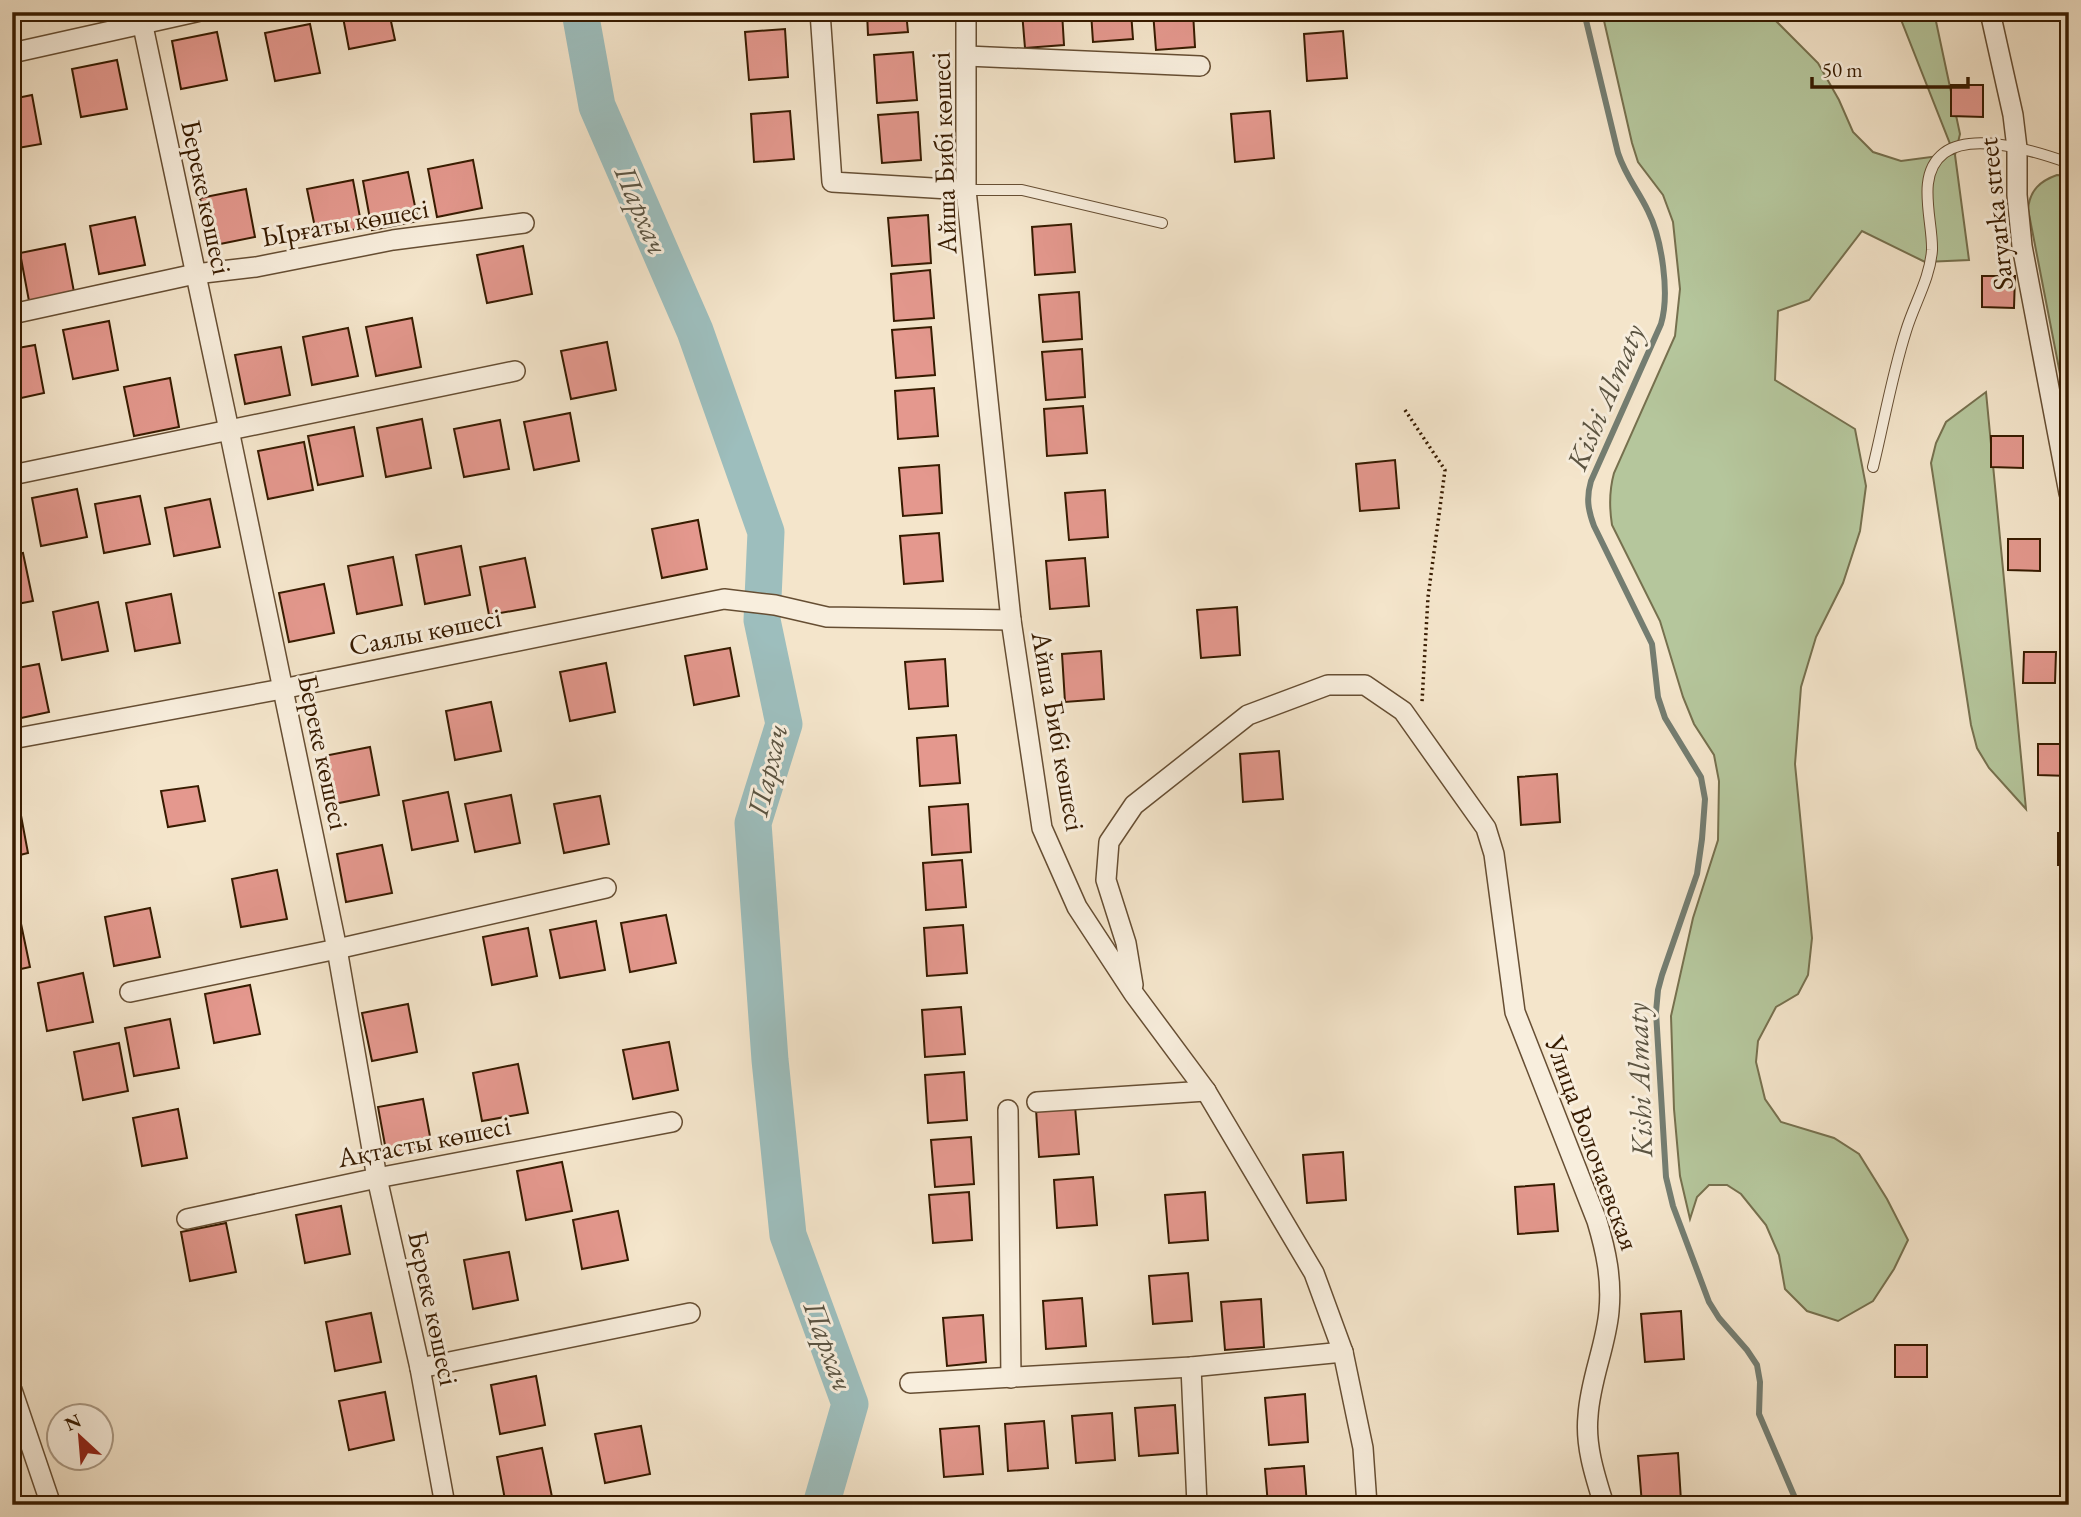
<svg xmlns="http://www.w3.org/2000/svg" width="2081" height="1517" font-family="'EB Garamond',serif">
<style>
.green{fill:#b5c69c;stroke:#76704e;stroke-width:2}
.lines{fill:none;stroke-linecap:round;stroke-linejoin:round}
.stream{stroke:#747d71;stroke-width:6}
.river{stroke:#9dbebd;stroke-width:37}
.building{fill:#e4988e;stroke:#371b00;stroke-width:2}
.service-casing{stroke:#664e33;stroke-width:12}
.minor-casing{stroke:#664e33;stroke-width:22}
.path{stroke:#371b00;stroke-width:3.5;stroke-dasharray:2 3.5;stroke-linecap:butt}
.service{stroke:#f8eedd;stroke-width:10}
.minor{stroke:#f8eedd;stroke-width:19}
.labels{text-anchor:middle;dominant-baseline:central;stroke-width:6;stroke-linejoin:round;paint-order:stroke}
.street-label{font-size:28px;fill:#371b00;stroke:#f8eedd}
.water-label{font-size:30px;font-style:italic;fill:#5b5442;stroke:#f8eedd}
</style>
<rect width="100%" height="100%" fill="#f4e5cb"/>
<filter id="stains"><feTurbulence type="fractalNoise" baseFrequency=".00286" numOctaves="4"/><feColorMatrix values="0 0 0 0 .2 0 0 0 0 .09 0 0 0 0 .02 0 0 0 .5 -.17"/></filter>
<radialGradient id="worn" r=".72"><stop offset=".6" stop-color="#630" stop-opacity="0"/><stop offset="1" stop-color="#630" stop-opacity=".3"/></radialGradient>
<!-- green -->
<g class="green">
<path d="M1602 12H1767L1818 63 1839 100 1853 132 1873 152 1901 161 1954 154 1898 12H1934L1960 134 1955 155 1969 260 1925 262 1862 231 1809 300 1778 311 1775 380 1855 429 1866 486 1860 531 1843 583 1816 637 1801 687 1795 764 1812 938 1808 975 1798 994 1776 1007 1758 1041 1756 1062 1765 1099 1781 1122 1834 1138 1859 1154 1887 1199 1908 1240 1894 1269 1873 1301 1838 1321 1807 1311 1785 1289 1779 1255 1766 1225 1741 1194 1727 1185H1709L1697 1197 1690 1219 1680 1176 1674 1109 1671 1016 1693 918 1718 840 1719 781 1714 755 1694 724 1683 697 1660 621 1612 525C1609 506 1609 491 1614 473L1675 336 1680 289 1673 222 1663 195 1638 162 1632 143Z"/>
<path d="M2057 175 2069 176V420L2028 209C2030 190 2040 181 2057 175Z"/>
<polygon points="1986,392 2026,809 1989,768 1977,748 1971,725 1931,463 1936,443 1946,422"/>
</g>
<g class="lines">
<!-- stream -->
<path class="stream" d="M1584 12 1618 153C1626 177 1638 190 1648 211 1662 239 1670 294 1661 324L1591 481C1586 498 1588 510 1594 526L1652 644 1658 697 1665 718 1701 777 1705 799 1702 839 1697 874 1662 975 1658 990 1656 1012 1666 1177 1673 1206 1709 1302 1719 1318 1747 1350 1757 1365 1760 1382 1759 1414 1798 1505"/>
<!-- river -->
<polyline class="river" points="580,12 597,106 695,331 766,532 762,620 784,724 753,823 770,1060 788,1235 850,1404 821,1505"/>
</g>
<!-- building -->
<g class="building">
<polygon points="342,12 389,12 395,40 349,49"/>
<polygon points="867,12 906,12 908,32 868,35"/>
<polygon points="1022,12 1062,12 1064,45 1025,48"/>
<polygon points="1091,12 1131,12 1133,39 1093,42"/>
<polygon points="1153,12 1193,12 1195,47 1156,50"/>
<polygon points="310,24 320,73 275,81 265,33"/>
<polygon points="785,29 788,77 749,80 745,32"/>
<polygon points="1343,31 1347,78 1307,81 1304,34"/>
<polygon points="217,32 227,80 181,89 172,41"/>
<polygon points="913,52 917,100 877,103 874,55"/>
<polygon points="117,60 127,109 81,117 72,69"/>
<polygon points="1951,85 1983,85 1983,117 1951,116"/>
<polygon points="32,95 41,144 12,149 12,99"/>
<polygon points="790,111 794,159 754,162 751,114"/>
<polygon points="1270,111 1274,158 1235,162 1231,114"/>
<polygon points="918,112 921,160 882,163 878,115"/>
<polygon points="473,160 482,208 437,217 428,169"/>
<polygon points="408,172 418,221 372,230 363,181"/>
<polygon points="353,180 362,228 317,237 307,189"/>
<polygon points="246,189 255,237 210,246 200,198"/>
<polygon points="928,215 931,263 892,266 888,218"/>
<polygon points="135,217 145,265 99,274 90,226"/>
<polygon points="1071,224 1075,272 1035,275 1032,227"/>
<polygon points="65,244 74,292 29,301 20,253"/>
<polygon points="523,246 532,294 487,303 477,255"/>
<polygon points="930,270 934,318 894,321 891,274"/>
<polygon points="1982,276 2015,276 2014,308 1982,307"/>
<polygon points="1079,292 1082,339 1043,342 1039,295"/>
<polygon points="412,318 421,367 376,376 366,327"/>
<polygon points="109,321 118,370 73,379 63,330"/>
<polygon points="931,327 935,375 896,378 892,330"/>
<polygon points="348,328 358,376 312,385 303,337"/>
<polygon points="607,342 616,390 571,399 561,351"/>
<polygon points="35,345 44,393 12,400 12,349"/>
<polygon points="281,347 290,395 245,404 235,355"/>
<polygon points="1082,349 1085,397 1046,400 1042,352"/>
<polygon points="170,378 179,427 134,436 124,387"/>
<polygon points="934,388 938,436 898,439 895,391"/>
<polygon points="1083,406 1087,453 1047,456 1044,409"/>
<polygon points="570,413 579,461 534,470 524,422"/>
<polygon points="422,419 431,468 386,477 377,428"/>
<polygon points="500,420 509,469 464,477 454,429"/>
<polygon points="354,427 363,476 318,485 308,436"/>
<polygon points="1991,436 2023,436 2023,468 1991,467"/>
<polygon points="304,442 313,490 268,499 258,451"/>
<polygon points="1395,460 1399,508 1360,511 1356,464"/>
<polygon points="939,465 942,513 903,516 899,468"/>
<polygon points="77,489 87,537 41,546 32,498"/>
<polygon points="1105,490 1108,537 1069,540 1065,493"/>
<polygon points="140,496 150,544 104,553 95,504"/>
<polygon points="210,499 220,547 174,556 165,508"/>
<polygon points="698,520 707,569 662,578 652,529"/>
<polygon points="939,533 943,581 904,584 900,536"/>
<polygon points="2008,539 2040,539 2040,571 2008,570"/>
<polygon points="461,546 470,595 425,604 416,555"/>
<polygon points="23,553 33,601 12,605 12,555"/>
<polygon points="393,557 402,605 357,614 348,566"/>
<polygon points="525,558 535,607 489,615 480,567"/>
<polygon points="1085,558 1089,606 1050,609 1046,561"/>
<polygon points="324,584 334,633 289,642 279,593"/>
<polygon points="171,594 180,643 135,651 126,603"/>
<polygon points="98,602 108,651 62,660 53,612"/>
<polygon points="1237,607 1240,655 1201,658 1197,610"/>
<polygon points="730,648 739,696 694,705 685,656"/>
<polygon points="1101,651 1104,699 1065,702 1062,654"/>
<polygon points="2024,652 2056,652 2055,683 2023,683"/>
<polygon points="945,659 948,706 909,709 905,662"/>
<polygon points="606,663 615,712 570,721 560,672"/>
<polygon points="39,664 49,712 12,720 12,669"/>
<polygon points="491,702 501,751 455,760 446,711"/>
<polygon points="956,735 960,783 920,786 917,738"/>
<polygon points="2038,744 2069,744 2069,776 2038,775"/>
<polygon points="370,747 379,795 334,804 324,756"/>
<polygon points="1279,751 1283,799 1243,802 1240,754"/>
<polygon points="1557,774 1560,822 1521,825 1518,777"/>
<polygon points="198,786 205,821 168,827 161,791"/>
<polygon points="448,792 458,841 412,850 403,801"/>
<polygon points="511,795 520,843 475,852 465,804"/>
<polygon points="600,796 609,844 564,853 554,804"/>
<polygon points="968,804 971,852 932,855 929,807"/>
<polygon points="19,805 28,853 12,857 12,806"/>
<polygon points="2058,833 2069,834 2069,865 2058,865"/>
<polygon points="382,845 392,893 346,902 337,854"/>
<polygon points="962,860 966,907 926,910 923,863"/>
<polygon points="277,870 287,919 241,927 232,879"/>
<polygon points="150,908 160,957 114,966 105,917"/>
<polygon points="666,915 676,963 630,972 621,923"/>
<polygon points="20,919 30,967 12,971 12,920"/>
<polygon points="596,921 605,970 560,978 550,930"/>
<polygon points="963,925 967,973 927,976 924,928"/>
<polygon points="528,928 537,976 492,985 483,937"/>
<polygon points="2060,930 2069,931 2069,962 2060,962"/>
<polygon points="83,973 93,1022 47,1031 38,983"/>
<polygon points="250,985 260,1034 214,1043 205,994"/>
<polygon points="408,1004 417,1052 372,1061 362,1013"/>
<polygon points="961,1007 965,1054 925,1057 922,1010"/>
<polygon points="170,1019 179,1068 134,1076 125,1028"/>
<rect x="2062" y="1041" width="7" height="31"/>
<polygon points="669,1042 678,1090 633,1099 623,1050"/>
<polygon points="119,1043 128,1091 83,1100 74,1052"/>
<polygon points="518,1064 528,1113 482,1121 473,1073"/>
<polygon points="964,1072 967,1120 928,1123 925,1075"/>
<polygon points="423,1099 432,1147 387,1156 378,1107"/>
<polygon points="1075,1106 1079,1154 1039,1157 1036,1109"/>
<polygon points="178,1109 187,1158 142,1166 133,1118"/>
<polygon points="971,1137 974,1184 935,1187 931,1140"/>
<polygon points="1343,1152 1346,1200 1307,1203 1303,1155"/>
<polygon points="562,1162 572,1211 526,1220 517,1171"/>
<polygon points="1093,1177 1097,1225 1057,1228 1054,1180"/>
<polygon points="1554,1184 1558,1231 1518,1234 1515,1187"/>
<polygon points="969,1192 972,1240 933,1243 929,1195"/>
<polygon points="1205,1192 1208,1240 1169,1243 1165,1195"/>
<polygon points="341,1206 350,1254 305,1263 296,1215"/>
<polygon points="618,1211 628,1260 582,1269 573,1220"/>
<polygon points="226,1223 236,1272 190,1281 181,1232"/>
<polygon points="509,1252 518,1300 473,1309 464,1260"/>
<polygon points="1188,1273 1192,1321 1153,1324 1149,1276"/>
<polygon points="1082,1298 1086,1346 1046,1349 1043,1301"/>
<polygon points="1261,1299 1264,1347 1225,1350 1221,1302"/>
<polygon points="1681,1311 1684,1359 1645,1362 1641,1314"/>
<polygon points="371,1313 381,1362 335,1371 326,1322"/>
<polygon points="983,1315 986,1362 947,1366 943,1318"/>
<rect x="1895" y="1345" width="32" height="32"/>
<polygon points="536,1376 545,1425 500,1434 491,1385"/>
<polygon points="385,1392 394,1440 349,1450 339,1401"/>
<polygon points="1305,1394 1308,1442 1269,1445 1265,1398"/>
<polygon points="1175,1405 1178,1453 1139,1456 1135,1408"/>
<polygon points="1112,1413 1115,1460 1076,1463 1072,1416"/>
<polygon points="1044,1421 1048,1468 1008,1471 1005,1424"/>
<polygon points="641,1426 650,1474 605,1483 595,1434"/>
<polygon points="979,1426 983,1474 944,1477 940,1429"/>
<polygon points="542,1448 552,1497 506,1505 497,1457"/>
<polygon points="1678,1453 1681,1501 1642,1504 1638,1456"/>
<polygon points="1304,1466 1307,1505 1268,1505 1265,1469"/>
</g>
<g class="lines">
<!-- service casing -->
<g class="service-casing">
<g id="service">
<polyline points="966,190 1022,190 1162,223"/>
<path d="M1873 467C1884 422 1892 375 1906 331 1914 304 1930 279 1932 250 1933 220 1915 175 1944 153 1974 131 2038 152 2069 163"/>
</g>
</g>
<!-- minor casing -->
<g class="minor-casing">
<g id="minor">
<polyline points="140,12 229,430 337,949 377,1178 420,1368 445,1505"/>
<polyline points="820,12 832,182 966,190"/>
<polyline points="966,12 966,190 1011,620 1042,828 1077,907 1134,994 1206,1091 1314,1273 1343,1352 1363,1448 1367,1505"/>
<polyline points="1990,12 2013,115 2017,148 2017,195 2022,246 2069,493"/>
<polyline points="12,53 196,12"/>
<polyline points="967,56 1200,66"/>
<polyline points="12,314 195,274 256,267 393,240 524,223"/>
<polyline points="12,475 515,371"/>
<polyline points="12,739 282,689 724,599 775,605 827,617 1011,620"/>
<path d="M1133 985 1126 943 1106 880 1109 842 1134 805 1248 715 1328 685H1365L1403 711 1486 828 1494 854 1515 1012 1597 1221C1606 1251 1612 1279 1609 1311 1606 1346 1590 1380 1588 1416 1585 1446 1595 1476 1604 1505"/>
<polyline points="130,992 337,949 606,888"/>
<polyline points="1037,1102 1206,1091"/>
<polyline points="1008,1110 1011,1378"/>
<polyline points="187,1219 377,1178 672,1122"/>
<polyline points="1191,1367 1197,1505"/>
<polyline points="420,1368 690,1313"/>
<polyline points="910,1383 1191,1367 1343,1352"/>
<polyline points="12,1390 51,1505"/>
</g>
</g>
<!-- path -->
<polyline class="path" points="1405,410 1445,470 1428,597 1422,702"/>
<!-- service -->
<use href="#service" class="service"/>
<!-- minor -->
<use href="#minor" class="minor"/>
</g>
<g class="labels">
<!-- street labels -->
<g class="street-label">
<text transform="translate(943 153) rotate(-92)">Айша Бибі көшесі</text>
<text transform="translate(207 197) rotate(78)">Береке көшесі</text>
<text transform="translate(1995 214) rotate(-96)">Saryarka street</text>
<text transform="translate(345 222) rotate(-10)">Ырғаты көшесі</text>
<text transform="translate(425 631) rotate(-11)">Саялы көшесі</text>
<text transform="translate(1059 731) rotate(80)">Айша Бибі көшесі</text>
<text transform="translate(324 752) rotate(78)">Береке көшесі</text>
<text transform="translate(424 1141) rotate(-11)">Ақтасты көшесі</text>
<text transform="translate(1593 1143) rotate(70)">Улица Волочаевская</text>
<text transform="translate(434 1308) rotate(78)">Береке көшесі</text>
</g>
<!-- water labels -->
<g class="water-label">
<text transform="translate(642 210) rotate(67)">Пархач</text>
<text transform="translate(1605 397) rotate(-67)">Kіshі Almaty</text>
<text transform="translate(767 770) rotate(-77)">Пархач</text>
<text transform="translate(1639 1080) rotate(-92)">Kіshі Almaty</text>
<text transform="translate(829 1346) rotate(70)">Пархач</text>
</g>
</g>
<!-- margin -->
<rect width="2081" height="1517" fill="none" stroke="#f4e5cb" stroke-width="42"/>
<rect x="14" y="14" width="2053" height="1489" fill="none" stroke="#371b00" stroke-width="3.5"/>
<rect x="21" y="21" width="2039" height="1475" fill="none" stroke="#371b00" stroke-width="2"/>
<!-- north arrow -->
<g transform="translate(80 1437) rotate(334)"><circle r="33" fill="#f8eedd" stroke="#ab9a85" stroke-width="2"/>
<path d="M0-5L12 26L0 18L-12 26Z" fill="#8f2418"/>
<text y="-10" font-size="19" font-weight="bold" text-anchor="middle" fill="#371b00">N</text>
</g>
<!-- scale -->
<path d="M1812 77v10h156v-10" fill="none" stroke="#371b00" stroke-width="3.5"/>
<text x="1822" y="77" font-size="21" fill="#371b00" stroke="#f8eedd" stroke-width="5" paint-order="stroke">50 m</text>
<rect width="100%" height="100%" filter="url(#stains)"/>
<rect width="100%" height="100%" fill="url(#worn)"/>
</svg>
